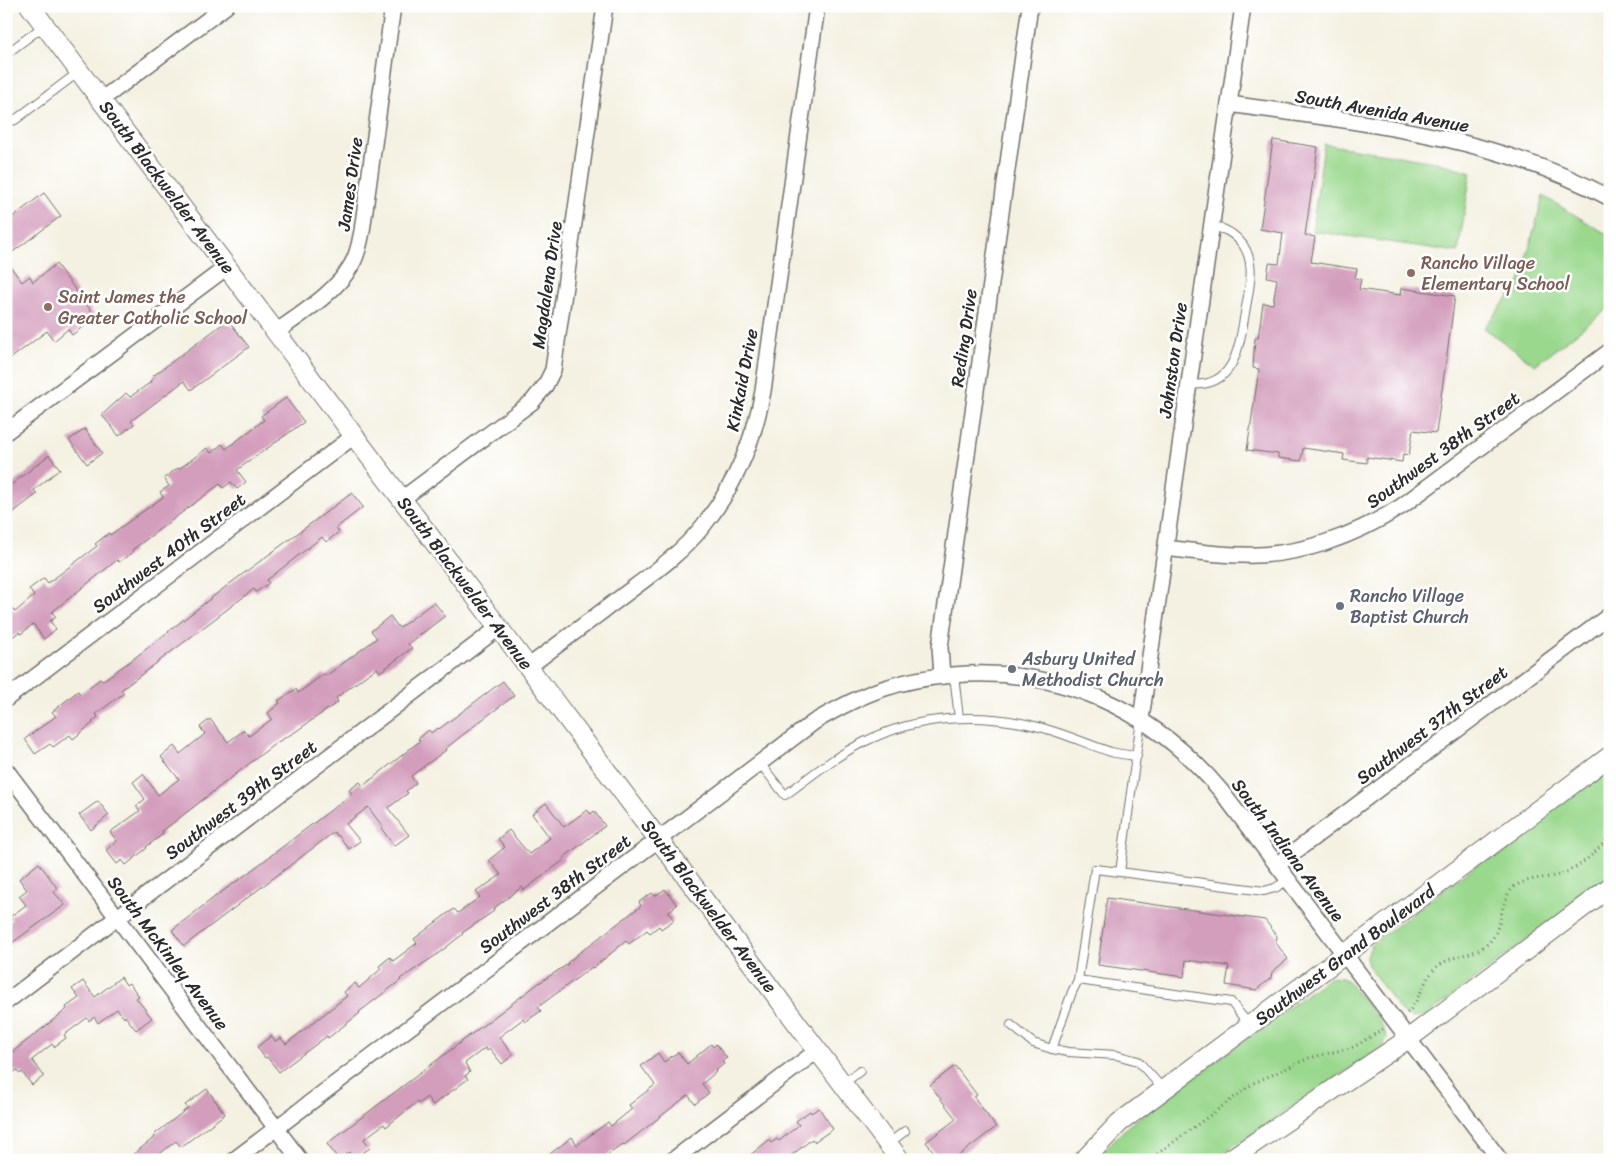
<svg xmlns="http://www.w3.org/2000/svg" width="1616" height="1166" font-family="Sriracha,sans-serif">
<style>
.green{fill:#9ad88d;stroke:#62825c}
.building{fill:#d39dbc}
.lines{fill:none;stroke-linecap:round;stroke-linejoin:round}
.service-casing{stroke:#71706b;stroke-width:10}
.minor-casing{stroke:#71706b;stroke-width:18}
.tertiary-casing{stroke:#71706b;stroke-width:21}
.path{stroke:#71706b;stroke-width:3;stroke-dasharray:1 4;stroke-linecap:butt}
.service{stroke:#fff;stroke-width:8}
.minor{stroke:#fff;stroke-width:15}
.tertiary{stroke:#fff;stroke-width:19}
.education-dot{fill:#8d6e63;stroke:#fff;stroke-width:2}
.worship-dot{fill:#6b7280;stroke:#fff;stroke-width:2}
.labels{text-anchor:middle;dominant-baseline:central;stroke-width:5;stroke-linejoin:round;paint-order:stroke}
.street-label{font-size:18px;fill:#2b2b2b;stroke:#fff}
.education-label{font-size:18px;fill:#785e54;stroke:#fff;text-anchor:start}
.worship-label{font-size:18px;fill:#5b616d;stroke:#fff;text-anchor:start}
</style>
<rect width="100%" height="100%" fill="#fff"/>
<filter id="ink" filterUnits="userSpaceOnUse"><feTurbulence type="fractalNoise" baseFrequency=".02" numOctaves="2"/><feDisplacementMap in="SourceGraphic" scale="10" xChannelSelector="R" yChannelSelector="G"/><feConvolveMatrix kernelMatrix="1 2 1 2 8 2 1 2 1" color-interpolation-filters="sRGB"/></filter>
<filter id="wash" filterUnits="userSpaceOnUse"><feTurbulence type="fractalNoise" baseFrequency=".0096" numOctaves="4" result="noise"/><feDisplacementMap in="SourceGraphic" scale="20" xChannelSelector="R" yChannelSelector="G"/><feGaussianBlur stdDeviation="1.12" result="paint"/><feColorMatrix in="noise" values="0 0 0 0 0 0 0 0 0 0 0 0 0 0 0 0 0 1.4 0 .05"/><feComposite in="paint" operator="in"/></filter>
<g filter="url(#wash)">
<rect width="100%" height="100%" fill="#f4f1e2"/>
<!-- green -->
<g class="green">
<polygon points="1324,144 1436,162 1471,172 1458,252 1312,231"/>
<polygon points="1543,196 1610,236 1610,307 1535,365 1484,328 1520,282"/>
<polygon points="1610,764 1610,877 1426,1016 1412,1018 1401,1012 1367,964 1367,955 1372,944"/>
<polygon points="1333,977 1342,978 1348,981 1381,1023 1387,1037 1383,1046 1213,1160 1095,1160 1128,1126 1327,979"/>
</g>
<g id="blocks">
<!-- building -->
<g class="building">
<polygon points="1273,140 1318,147 1305,235 1315,237 1311,262 1357,269 1355,278 1361,279 1359,289 1400,295 1401,288 1455,296 1436,433 1413,430 1409,455 1403,454 1402,462 1367,457 1367,463 1343,460 1344,454 1303,448 1301,461 1278,458 1278,454 1247,450 1259,369 1253,368 1255,338 1258,338 1263,303 1273,304 1277,279 1267,277 1269,263 1279,264 1283,233 1260,229"/>
<polygon points="44,193 61,216 6,257 6,222"/>
<polygon points="6,261 22,282 30,276 33,282 56,264 96,317 72,335 68,329 54,341 47,331 6,362"/>
<polygon points="228,320 249,347 191,390 184,381 131,421 134,424 119,436 102,415 126,393 130,397 151,382 150,381 154,378 153,376"/>
<polygon points="286,398 304,422 237,470 246,482 237,489 231,482 223,488 220,484 132,550 133,552 119,562 117,560 52,612 56,617 50,621 56,629 44,639 33,624 21,634 19,632 6,642 6,600 15,612 34,596 29,589 44,578 48,583 97,546 95,544 109,533 110,535 163,497 160,492 169,486 164,478 178,468 179,469 207,448 211,453 222,444 226,449 264,420 261,416"/>
<polygon points="85,429 102,453 87,464 69,440"/>
<polygon points="49,455 60,469 34,490 37,494 6,518 6,489"/>
<polygon points="352,493 363,507 336,528 339,532 326,542 322,537 267,580 269,583 256,592 254,589 121,690 124,693 96,714 98,717 92,722 93,723 73,739 70,735 53,747 50,744 35,754 25,739 56,716 52,712 78,691 80,694 100,679 102,681 132,660 228,585"/>
<polygon points="434,602 445,616 408,644 412,648 380,672 377,668 364,677 336,698 338,702 295,732 276,743 245,767 169,826 162,831 163,834 146,847 147,848 126,865 122,860 117,864 106,850 117,841 110,832 140,811 136,806 145,799 133,782 143,774 158,795 179,779 161,757 174,746 180,754 205,734 200,727 210,719 228,742 244,730 249,736 272,719 268,713 280,703 278,701 296,689 298,693 324,674 326,676 377,638 371,631 390,616 399,628"/>
<polygon points="503,681 514,696 479,722 445,749 446,750 411,776 416,783 406,791 408,793 388,808 409,835 394,846 381,828 383,827 368,807 346,824 360,841 349,849 338,835 337,836 334,832 184,946 172,930 216,896 248,873 352,794 349,790 360,782 363,786 420,741 418,739 429,730 431,733 438,728 439,729"/>
<polygon points="98,801 109,815 91,830 79,815"/>
<polygon points="546,803 564,827 587,810 591,814 594,811 605,826 563,858 564,860 524,890 522,887 493,909 494,911 462,933 463,934 435,956 400,979 401,980 359,1012 360,1013 328,1038 327,1036 279,1072 267,1057 265,1058 257,1047 271,1036 275,1041 281,1038 286,1044 347,996 344,992 355,983 359,988 381,969 379,966 390,957 393,961 417,943 414,939 444,916 454,909 458,913 480,897 476,892 501,875 489,860 505,847 498,839 509,830 529,854 550,838 532,814"/>
<polygon points="39,863 58,889 54,892 65,905 6,947 6,925 12,920 10,917 26,905 19,896 27,890 19,879"/>
<polygon points="665,889 677,905 668,912 674,920 661,929 659,926 650,933 647,930 629,944 626,941 593,968 592,967 538,1007 541,1011 525,1022 523,1019 499,1037 513,1055 502,1064 490,1049 487,1051 485,1048 465,1063 470,1072 465,1076 468,1079 433,1105 427,1097 418,1104 417,1102 386,1127 384,1124 364,1139 370,1148 355,1158 349,1152 339,1160 327,1144 333,1139 539,983 568,964 567,963 579,953 641,906 639,902 652,893 655,896"/>
<polygon points="1107,898 1265,920 1277,936 1276,943 1288,959 1272,972 1271,978 1256,990 1226,985 1229,966 1186,960 1184,977 1098,965"/>
<polygon points="121,977 126,985 129,983 139,996 136,998 152,1018 136,1030 125,1016 124,1018 117,1009 98,1023 94,1017 89,1021 87,1018 64,1035 66,1038 54,1047 52,1044 32,1060 44,1076 32,1085 22,1072 20,1074 17,1070 6,1078 6,1057 61,1014 67,1009 66,1007 79,998 72,989 83,981 95,997"/>
<polygon points="711,1044 713,1047 716,1044 727,1058 722,1061 724,1064 715,1071 716,1072 702,1084 709,1093 695,1104 688,1095 624,1145 623,1144 601,1160 542,1160 572,1137 577,1145 608,1122 611,1126 632,1109 629,1105 655,1085 641,1066 658,1053 664,1062 678,1052 687,1064"/>
<polygon points="955,1066 977,1095 974,1097 996,1127 953,1160 940,1160 926,1142 956,1119 930,1085"/>
<polygon points="207,1089 225,1114 181,1147 176,1141 152,1160 126,1160 155,1137 154,1135 155,1134 188,1108 185,1105"/>
<polygon points="819,1108 833,1129 814,1142 812,1139 786,1160 744,1160 769,1140 771,1143 777,1139 779,1141 799,1125 796,1121 810,1111 811,1113"/>
</g>
</g>
</g>
<g filter="url(#ink)">
<use href="#blocks" fill-opacity="0" stroke="#71706b" stroke-width="1"/>
<g class="lines">
<!-- service casing -->
<g class="service-casing">
<g id="service">
<polyline points="6,54 45,25"/>
<polyline points="6,122 15,120 80,71"/>
<path d="M1189 384C1235 389 1239 347 1245 313 1249 288 1258 260 1239 240 1230 231 1223 228 1212 227"/>
<polyline points="954,675 959,718"/>
<polyline points="1141,720 1120,872 1264,891 1275,888 1288,880"/>
<path d="M759 762 785 795C810 777 835 756 864 742 918 715 981 712 1039 727 1063 733 1087 744 1111 752 1119 754 1129 755 1137 756"/>
<polyline points="1078,980 1231,1002 1249,1025"/>
<polyline points="1011,1025 1033,1043 1052,1049 1068,1052 1116,1055 1138,1061 1164,1090"/>
<polyline points="1052,1049 1072,992 1078,980 1095,869 1120,872"/>
<polyline points="843,1084 860,1071"/>
<polyline points="888,1144 905,1131"/>
<polyline points="996,1159 997,1160"/>
</g>
</g>
<!-- minor casing -->
<g class="minor-casing">
<g id="minor">
<polyline points="101,100 226,6"/>
<path d="M1229 104C1358 122 1493 135 1610 198"/>
<path d="M276 332C301 314 338 291 352 264 358 254 360 242 362 231L393 6"/>
<polyline points="6,432 227,267"/>
<polyline points="402,499 532,402 545,386 553,370 605,6"/>
<path d="M1166 548C1191 551 1217 555 1242 555 1299 557 1355 536 1402 506L1610 351"/>
<path d="M528 667C559 644 589 621 620 598 649 576 680 555 703 526 735 486 754 441 763 391L817 6"/>
<polyline points="942,676 940,647 1030,6"/>
<polyline points="6,699 354,436"/>
<polyline points="1141,719 1243,6"/>
<polyline points="6,770 300,1160"/>
<polyline points="1277,865 1610,615"/>
<polyline points="6,1002 498,628"/>
<path d="M234 1160 814 722C836 709 858 697 882 689 905 681 929 677 953 675 1060 666 1153 710 1221 791L1500 1160"/>
<polyline points="673,1160 818,1050"/>
</g>
</g>
<!-- tertiary casing -->
<g class="tertiary-casing">
<g id="tertiary">
<polyline points="30,6 900,1160"/>
<polyline points="1084,1160 1119,1123 1610,756"/>
<polyline points="1229,1160 1408,1039 1610,887"/>
</g>
</g>
<!-- path -->
<g class="path">
<path d="M1407 1013C1420 1003 1423 975 1441 964 1457 953 1479 956 1492 939 1503 924 1500 899 1514 887 1527 877 1547 879 1562 874 1581 867 1597 851 1610 836"/>
<polyline points="1149,1160 1254,1083 1309,1058 1354,1047 1383,1029"/>
</g>
<!-- service -->
<use href="#service" class="service"/>
<!-- minor -->
<use href="#minor" class="minor"/>
<!-- tertiary -->
<use href="#tertiary" class="tertiary"/>
</g>
</g>
<!-- markers -->
<g class="education-dot">
<circle cx="1411" cy="273" r="5"/>
<circle cx="48" cy="307" r="5"/>
</g>
<g class="worship-dot">
<circle cx="1340" cy="606" r="5"/>
<circle cx="1012" cy="669" r="5"/>
</g>
<g class="labels">
<!-- street labels -->
<g class="street-label">
<text transform="translate(1382 111) rotate(10)">South Avenida Avenue</text>
<text transform="translate(350 184) rotate(-82)">James Drive</text>
<text transform="translate(167 187) rotate(53)">South Blackwelder Avenue</text>
<text transform="translate(547 285) rotate(-82)">Magdalena Drive</text>
<text transform="translate(964 338) rotate(-82)">Reding Drive</text>
<text transform="translate(1173 360) rotate(-82)">Johnston Drive</text>
<text transform="translate(742 380) rotate(-79)">Kinkaid Drive</text>
<text transform="translate(1443 450) rotate(-36)">Southwest 38th Street</text>
<text transform="translate(169 553) rotate(-37)">Southwest 40th Street</text>
<text transform="translate(465 583) rotate(53)">South Blackwelder Avenue</text>
<text transform="translate(1432 725) rotate(-37)">Southwest 37th Street</text>
<text transform="translate(241 800) rotate(-37)">Southwest 39th Street</text>
<text transform="translate(1288 850) rotate(53)">South Indiana Avenue</text>
<text transform="translate(555 894) rotate(-37)">Southwest 38th Street</text>
<text transform="translate(709 906) rotate(53)">South Blackwelder Avenue</text>
<text transform="translate(168 953) rotate(53)">South McKinley Avenue</text>
<text transform="translate(1345 955) rotate(-37)">Southwest Grand Boulevard</text>
</g>
<!-- education labels -->
<g class="education-label">
<text x="1421" y="263">Rancho Village<tspan x="1421" dy="21">Elementary School</tspan></text>
<text x="58" y="297">Saint James the<tspan x="58" dy="21">Greater Catholic School</tspan></text>
</g>
<!-- worship labels -->
<g class="worship-label">
<text x="1350" y="596">Rancho Village<tspan x="1350" dy="21">Baptist Church</tspan></text>
<text x="1022" y="659">Asbury United<tspan x="1022" dy="21">Methodist Church</tspan></text>
</g>
</g>
<!-- margin -->
<rect width="1616" height="1166" fill="none" stroke="#fff" stroke-width="25"/>
</svg>
